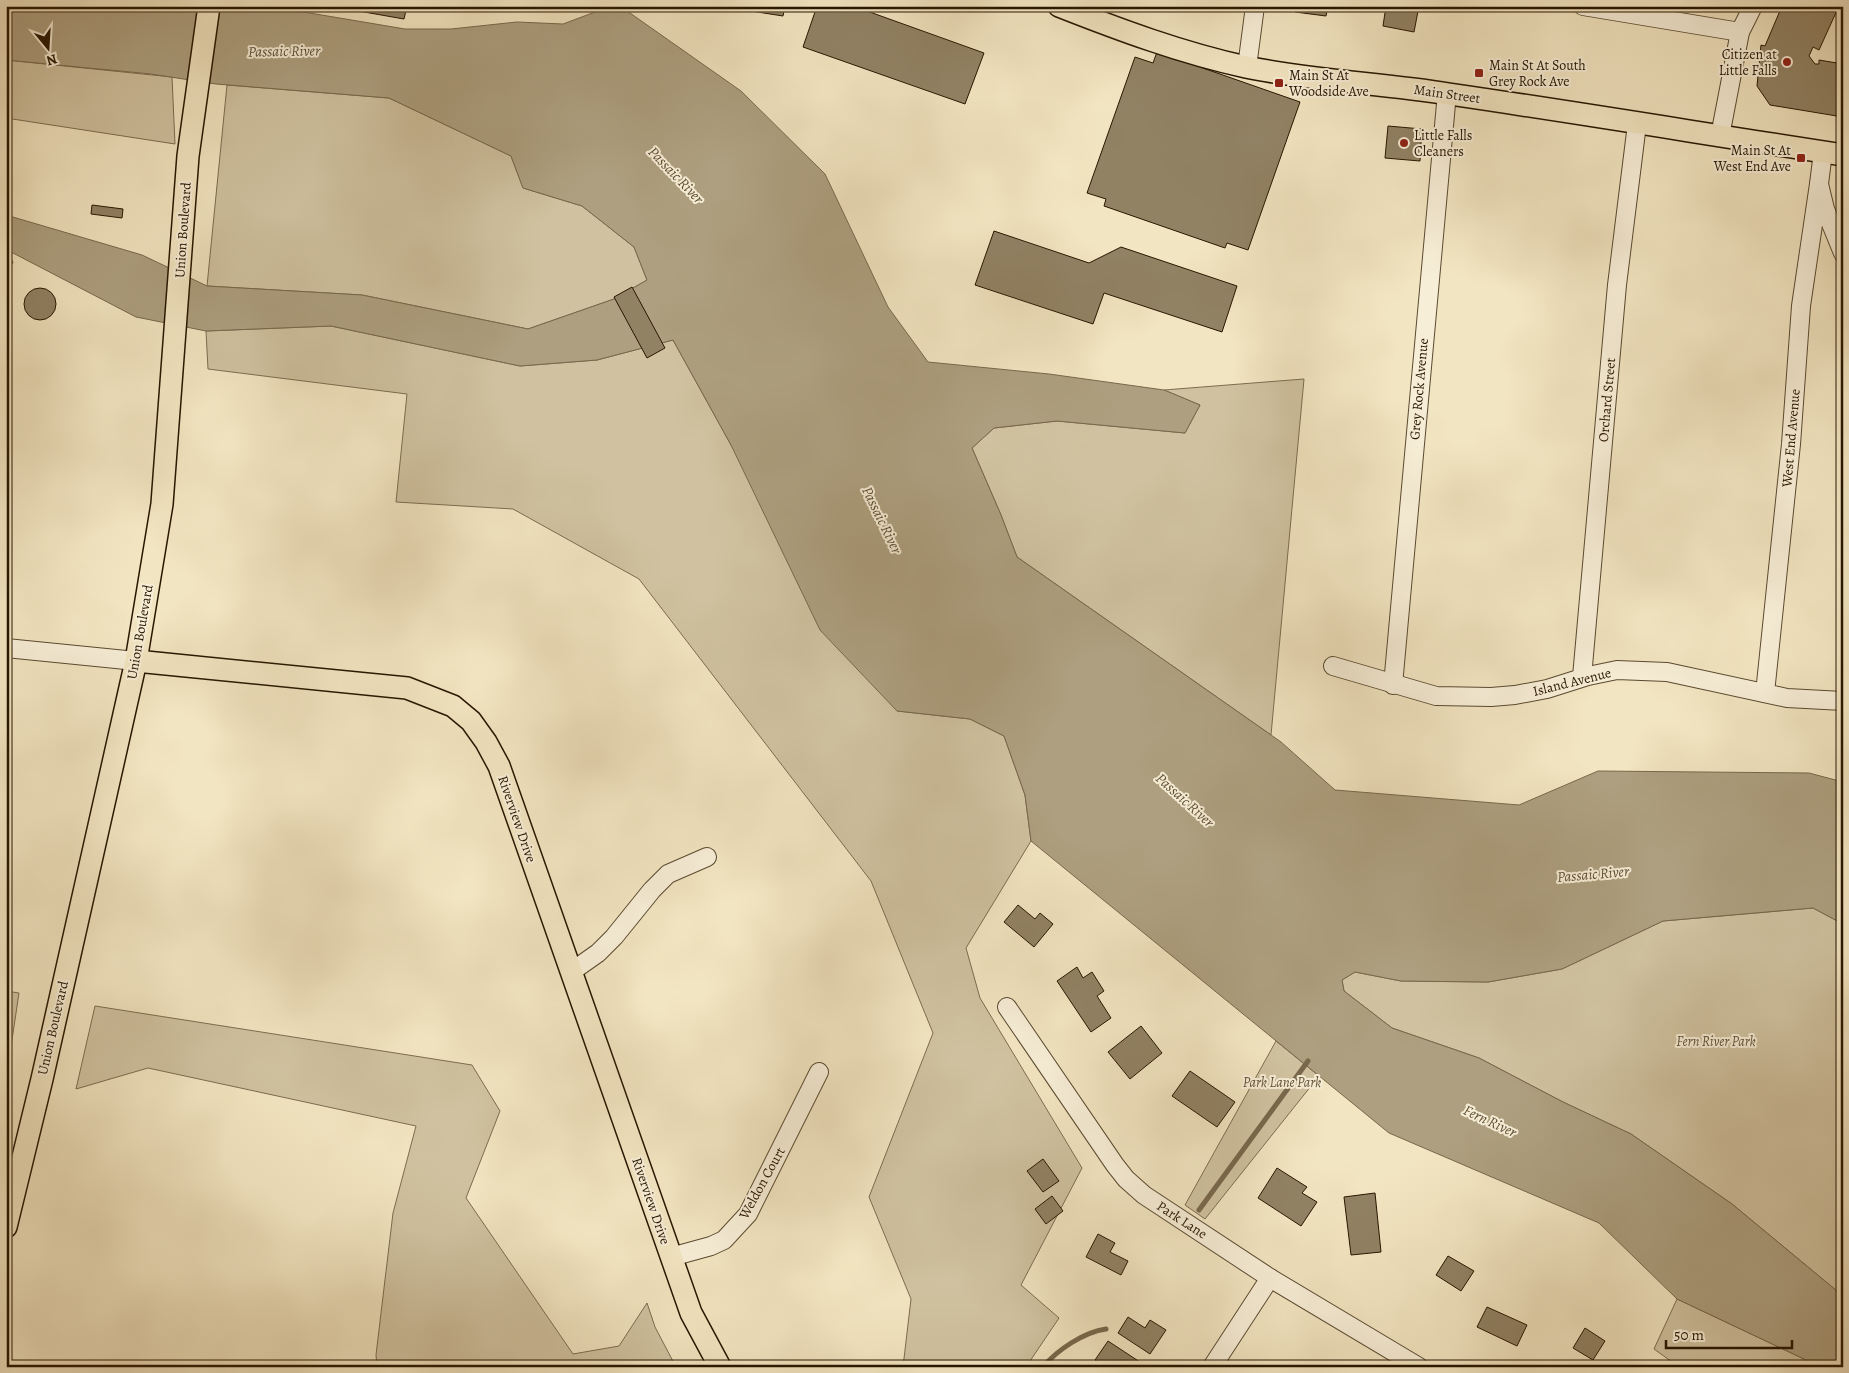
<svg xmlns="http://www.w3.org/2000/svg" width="1849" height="1373" font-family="Alegreya,serif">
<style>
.green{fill:#d0c2a0;stroke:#7c6c50}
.water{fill:#ad9f7f;stroke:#78684c}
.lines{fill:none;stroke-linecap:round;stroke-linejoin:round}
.stream{stroke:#78684c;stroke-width:5}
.building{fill:#918264;stroke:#281600}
.minor-casing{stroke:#5a4a30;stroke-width:20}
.major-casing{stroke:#281600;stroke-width:24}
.minor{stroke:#f7eed7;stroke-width:18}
.major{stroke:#f2e5c1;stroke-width:21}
.poi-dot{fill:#8f2418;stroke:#f7eed7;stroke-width:2}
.labels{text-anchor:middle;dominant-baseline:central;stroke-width:4;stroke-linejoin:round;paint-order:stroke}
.poi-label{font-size:14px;fill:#281600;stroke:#f7eed7;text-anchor:start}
.street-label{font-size:14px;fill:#281600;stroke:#f7eed7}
.park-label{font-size:14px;font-style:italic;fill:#635238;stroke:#f7eed7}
.water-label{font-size:15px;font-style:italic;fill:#5d4d33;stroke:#f7eed7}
</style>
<rect width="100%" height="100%" fill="#f2e5c1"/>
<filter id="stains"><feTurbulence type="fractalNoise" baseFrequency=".004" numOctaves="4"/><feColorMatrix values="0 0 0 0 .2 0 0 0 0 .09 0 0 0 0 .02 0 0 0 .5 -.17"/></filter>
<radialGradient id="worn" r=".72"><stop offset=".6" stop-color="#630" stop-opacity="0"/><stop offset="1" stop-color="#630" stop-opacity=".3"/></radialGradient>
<!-- green -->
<g class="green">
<polygon points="6,60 172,77 175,144 6,118"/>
<polygon points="227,85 389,98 511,156 523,188 582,206 634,247 647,280 614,299 528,329 362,295 207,286"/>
<polygon points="331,326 520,366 597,360 673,340 731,445 897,711 970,719 1004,736 1025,795 1031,841 966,948 980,998 1082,1168 1021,1285 1059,1318 1026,1367 903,1367 911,1299 869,1197 933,1033 871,881 639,579 513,509 396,502 407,394 208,369 206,331"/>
<polygon points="1304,379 1271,735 1017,557 1001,515 972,448 994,428 1057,421 1185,433 1200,405 1164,390"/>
<polygon points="1813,908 1843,924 1843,1296 1732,1204 1631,1134 1563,1102 1479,1058 1392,1028 1344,991 1342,980 1355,972 1401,981 1488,982 1562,969 1663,921"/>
<polygon points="6,991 19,993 6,1080"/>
<polygon points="95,1006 472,1065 500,1111 466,1198 573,1354 619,1346 647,1303 655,1327 676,1367 377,1367 376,1355 393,1213 416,1126 148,1068 76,1089"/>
<polygon points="1276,1041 1319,1076 1205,1219 1185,1205"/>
<polygon points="1677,1299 1804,1359 1812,1367 1679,1367 1654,1349"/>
</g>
<!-- water -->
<polygon class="water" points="6,6 115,6 159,10 228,6 268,6 405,29 451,29 517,22 563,24 611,6 620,6 741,91 825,174 888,307 928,362 1049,374 1164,390 1200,405 1185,433 1057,421 994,428 972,448 1001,515 1017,557 1281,742 1335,790 1519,805 1598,771 1809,773 1843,782 1843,924 1813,908 1663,921 1562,969 1488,982 1401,981 1355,972 1342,980 1344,991 1392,1028 1479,1058 1563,1102 1631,1134 1732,1204 1843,1296 1843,1367 1812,1367 1804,1359 1677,1299 1599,1223 1389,1133 1031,841 1025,795 1004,736 970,719 897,711 820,630 731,445 673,340 597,360 520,366 331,326 206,331 136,317 13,253 6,254 6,215 142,255 207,286 362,295 528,329 614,299 647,280 634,247 582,206 523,188 511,156 389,98 216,84 151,74 6,60"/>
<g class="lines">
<!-- stream -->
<g class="stream">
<polyline points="1199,1210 1308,1061"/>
<path d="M1043 1367C1057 1350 1084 1332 1106 1329"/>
</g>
</g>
<!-- building -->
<g class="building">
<polygon points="330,6 407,6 404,19"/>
<polygon points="719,6 785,6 783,16"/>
<polygon points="817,6 853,6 984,53 965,104 803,47"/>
<polygon points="1296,6 1328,6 1326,16 1295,12"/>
<polygon points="1386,6 1419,6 1414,32 1383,26"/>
<polygon points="1782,6 1839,6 1819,50 1813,47 1809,56 1815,64 1819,64 1819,60 1843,64 1843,117 1770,105 1757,86 1761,45 1765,46"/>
<polygon points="1157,52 1300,102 1248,250 1227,243 1225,248 1104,206 1106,199 1087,193 1135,57 1153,63"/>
<polygon points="1388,126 1422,129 1420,161 1385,158"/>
<polygon points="92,205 123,209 122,218 91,214"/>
<polygon points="994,231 1089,263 1121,247 1237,286 1222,332 1104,293 1093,324 975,285"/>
<polygon points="6,245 13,263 6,266"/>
<polygon points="632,287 665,348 647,358 614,297"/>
<circle cx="40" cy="304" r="16"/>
<polygon points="1018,905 1035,919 1040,913 1053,924 1034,947 1004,922"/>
<polygon points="1077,967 1083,978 1092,972 1104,991 1097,996 1111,1018 1091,1032 1057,981"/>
<polygon points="1141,1026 1162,1053 1130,1079 1108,1052"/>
<polygon points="1190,1071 1235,1102 1217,1127 1172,1096"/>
<polygon points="1043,1159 1059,1181 1043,1192 1027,1171"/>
<polygon points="1277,1168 1307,1187 1302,1193 1317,1202 1301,1226 1258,1198"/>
<polygon points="1375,1193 1381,1252 1351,1255 1344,1197"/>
<polygon points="1052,1196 1063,1211 1046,1224 1035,1209"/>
<polygon points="1098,1234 1115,1243 1110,1252 1128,1261 1121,1275 1086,1257"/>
<polygon points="1448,1256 1474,1271 1461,1291 1436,1275"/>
<polygon points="1487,1307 1527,1325 1517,1346 1477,1327"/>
<polygon points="1128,1317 1145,1328 1150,1320 1166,1330 1150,1354 1118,1333"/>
<polygon points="1585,1328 1605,1341 1593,1360 1573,1348"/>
<polygon points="1108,1341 1146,1366 1145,1367 1105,1367 1095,1360"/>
</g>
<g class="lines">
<!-- minor casing -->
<g class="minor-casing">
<g id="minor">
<polyline points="1583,6 1740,32"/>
<polyline points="1247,67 1255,6"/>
<polyline points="1720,136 1740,32 1753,6"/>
<polyline points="1823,152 1819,184 1825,209 1843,253"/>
<polyline points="6,648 136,661"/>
<polyline points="1333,666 1436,696 1491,697 1515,695 1547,689 1588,676 1617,670 1667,672 1787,698 1843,701"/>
<polyline points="1582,677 1617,285 1637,124"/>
<polyline points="1393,685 1447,93"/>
<polyline points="1765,693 1791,444 1801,306 1819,184"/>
<polyline points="571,972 598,953 614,937 652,890 668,874 707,857"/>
<polyline points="1007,1007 1115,1165 1126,1179 1144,1195 1270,1278 1419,1367"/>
<polyline points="671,1257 711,1246 724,1240 748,1214 819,1072"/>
<polyline points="1212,1367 1270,1278"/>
</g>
</g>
<!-- major casing -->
<g class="major-casing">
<g id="major">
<path d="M1059 6C1120 30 1182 53 1246 67 1313 81 1381 83 1449 94 1580 113 1712 135 1843 155"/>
<polyline points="136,661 407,688 453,706 471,721 486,742 499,766 691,1313 720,1367"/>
<polyline points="6,1227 42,1079 136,661 162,504 188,156 209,6"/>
</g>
</g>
<!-- minor -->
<use href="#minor" class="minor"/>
<!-- major -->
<use href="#major" class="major"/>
</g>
<!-- markers -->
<g class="poi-dot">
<circle cx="1787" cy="62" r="5"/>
<rect x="1474" y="68" width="10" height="10" rx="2.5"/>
<rect x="1274" y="78" width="10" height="10" rx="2.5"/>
<circle cx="1404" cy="143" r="5"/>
<rect x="1796" y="153" width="10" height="10" rx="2.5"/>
</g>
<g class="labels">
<!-- poi labels -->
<g class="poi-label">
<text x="1777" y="54" text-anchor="end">Citizen at<tspan x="1777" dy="16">Little Falls</tspan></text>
<text x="1489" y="65">Main St At South<tspan x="1489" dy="16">Grey Rock Ave</tspan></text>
<text x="1289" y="75">Main St At<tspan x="1289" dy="16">Woodside Ave</tspan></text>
<text x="1414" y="135">Little Falls<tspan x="1414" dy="16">Cleaners</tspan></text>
<text x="1791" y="150" text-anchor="end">Main St At<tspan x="1791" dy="16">West End Ave</tspan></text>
</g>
<!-- street labels -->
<g class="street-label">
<text transform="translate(1447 94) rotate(8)">Main Street</text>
<text transform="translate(183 230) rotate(-86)">Union Boulevard</text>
<text transform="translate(1419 389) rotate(-85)">Grey Rock Avenue</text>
<text transform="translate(1607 400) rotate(-85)">Orchard Street</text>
<text transform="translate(1791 438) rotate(-85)">West End Avenue</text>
<text transform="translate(140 632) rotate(-80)">Union Boulevard</text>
<text transform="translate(1572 682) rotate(-14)">Island Avenue</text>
<text transform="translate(517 819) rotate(71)">Riverview Drive</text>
<text transform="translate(53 1028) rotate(-77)">Union Boulevard</text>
<text transform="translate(762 1183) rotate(-61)">Weldon Court</text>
<text transform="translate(651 1201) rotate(71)">Riverview Drive</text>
<text transform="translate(1182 1220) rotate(33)">Park Lane</text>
</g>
<!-- park labels -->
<g class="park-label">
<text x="1716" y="1041">Fern River Park</text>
<text x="1282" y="1082">Park Lane Park</text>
</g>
<!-- water labels -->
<g class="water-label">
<text transform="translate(284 51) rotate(-1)">Passaic River</text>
<text transform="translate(676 175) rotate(46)">Passaic River</text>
<text transform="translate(882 520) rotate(64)">Passaic River</text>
<text transform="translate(1185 800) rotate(42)">Passaic River</text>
<text transform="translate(1593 874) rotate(-5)">Passaic River</text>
<text transform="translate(1490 1121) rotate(25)">Fern River</text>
</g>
</g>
<!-- margin -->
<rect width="1849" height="1373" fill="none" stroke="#f2e5c1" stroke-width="25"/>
<rect x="8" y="8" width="1834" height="1358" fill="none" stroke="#281600" stroke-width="2.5"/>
<rect x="12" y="12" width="1824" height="1348" fill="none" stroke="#281600"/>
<!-- north arrow -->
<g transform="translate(48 48) rotate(162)" stroke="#f7eed7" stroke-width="4" paint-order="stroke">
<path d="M0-4L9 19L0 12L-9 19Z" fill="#281600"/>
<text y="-8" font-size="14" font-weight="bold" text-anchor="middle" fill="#281600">N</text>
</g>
<!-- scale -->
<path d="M1666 1340v8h126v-8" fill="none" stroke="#281600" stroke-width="2.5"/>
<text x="1674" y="1340" font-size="15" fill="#281600" stroke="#f7eed7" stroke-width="4" paint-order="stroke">50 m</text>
<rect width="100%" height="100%" filter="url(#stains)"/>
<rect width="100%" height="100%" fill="url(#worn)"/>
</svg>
